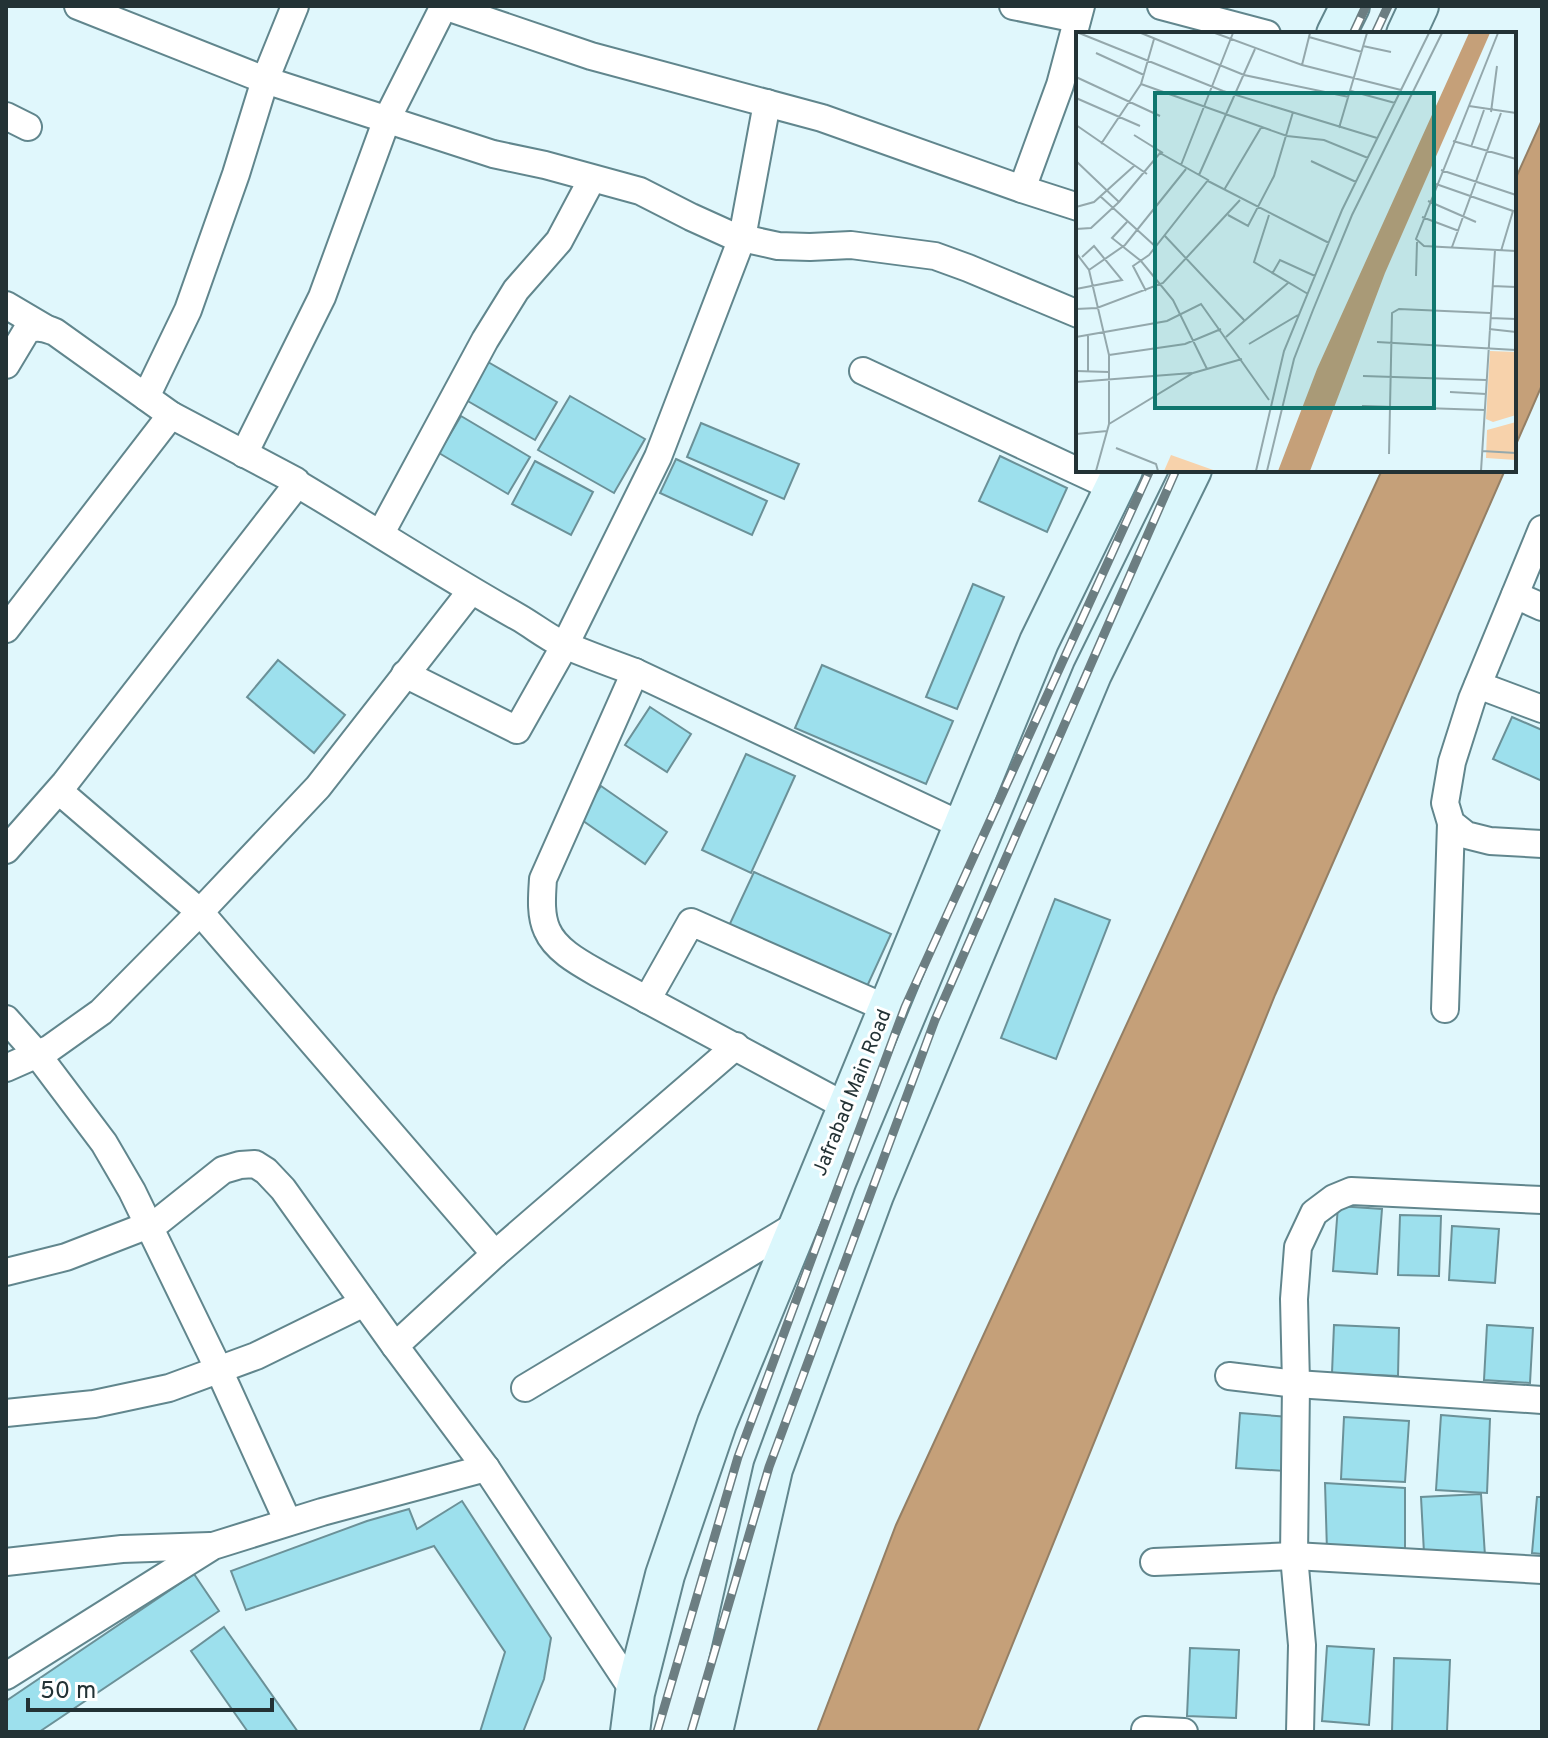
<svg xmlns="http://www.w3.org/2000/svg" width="1548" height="1738" font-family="Overpass,sans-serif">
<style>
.water{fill:#c5a079;stroke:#947f65;stroke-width:2}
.building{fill:#9de0ed;stroke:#6b9198;stroke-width:2}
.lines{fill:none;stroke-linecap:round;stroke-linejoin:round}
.minor-casing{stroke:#61868d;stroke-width:30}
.secondary-casing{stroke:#61868d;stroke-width:42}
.minor{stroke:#fff;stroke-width:26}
.secondary{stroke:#dbf7fc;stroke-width:38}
.rail-casing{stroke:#6c7e82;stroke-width:9}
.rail{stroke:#fff;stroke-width:6;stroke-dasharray:18;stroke-linecap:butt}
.labels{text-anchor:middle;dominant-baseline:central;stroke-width:6;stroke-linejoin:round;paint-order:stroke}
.street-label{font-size:20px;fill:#233235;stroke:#fff}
.inset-road{fill:none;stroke:#94a8ac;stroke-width:2}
.view{fill:#0f766e;fill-opacity:0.15;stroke:#0f766e;stroke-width:4}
.inset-edge{fill:none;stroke:#233235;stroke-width:4}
</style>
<rect width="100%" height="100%" fill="#e0f7fc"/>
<!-- water -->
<g class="water">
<polygon points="1542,120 1542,385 1514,449 1514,182"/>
<polygon points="1382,470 1505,470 1275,995 977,1732 817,1732 896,1525"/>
</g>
<!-- building -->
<g class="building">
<polygon points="488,362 557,402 535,440 466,400"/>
<polygon points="570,396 645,439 614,493 538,450"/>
<polygon points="461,416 530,457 508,494 439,453"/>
<polygon points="701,423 799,464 784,499 687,457"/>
<polygon points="1000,456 1067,488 1047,532 979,501"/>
<polygon points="676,459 767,501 752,535 660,493"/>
<polygon points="535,461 593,492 571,535 512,504"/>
<polygon points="973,584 1004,597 957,709 926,697"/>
<polygon points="278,660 345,715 314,753 247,697"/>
<polygon points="822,665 953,721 926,784 795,728"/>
<polygon points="650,707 691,734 667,772 625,745"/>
<polygon points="1512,717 1542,730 1542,781 1493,759"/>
<polygon points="746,754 795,776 751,873 702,850"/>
<polygon points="601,786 667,832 645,864 579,818"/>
<polygon points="754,872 891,934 864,993 727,930"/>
<polygon points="1055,899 1110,920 1056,1059 1001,1038"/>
<polygon points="1338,1206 1382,1209 1377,1274 1333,1271"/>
<polygon points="1400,1215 1441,1216 1439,1276 1398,1275"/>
<polygon points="1452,1226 1499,1229 1495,1283 1449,1280"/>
<polygon points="1334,1325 1399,1328 1398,1376 1332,1373"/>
<polygon points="1487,1325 1533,1328 1530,1383 1484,1380"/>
<polygon points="1240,1413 1289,1417 1285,1471 1236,1468"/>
<polygon points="1441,1415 1490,1419 1487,1493 1436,1490"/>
<polygon points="1344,1417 1409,1421 1405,1482 1341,1479"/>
<polygon points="1325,1483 1405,1488 1405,1554 1327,1551"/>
<polygon points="1481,1494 1485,1556 1424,1553 1421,1497"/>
<polygon points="1537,1497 1542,1497 1542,1554 1532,1553"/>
<polygon points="462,1501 551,1638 544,1679 523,1732 480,1732 505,1652 434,1546 246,1610 231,1571 367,1521 409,1509 417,1529"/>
<polygon points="194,1574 219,1611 39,1732 6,1732 6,1701"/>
<polygon points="224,1627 298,1732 248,1732 191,1651"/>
<polygon points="1327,1646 1374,1649 1369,1725 1322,1721"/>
<polygon points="1190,1648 1239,1650 1236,1718 1187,1716"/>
<polygon points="1394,1658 1450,1660 1447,1732 1392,1732"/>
</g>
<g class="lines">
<!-- minor casing -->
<g class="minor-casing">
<g id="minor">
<polyline points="78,6 265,80 493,154 545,165 640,191 691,217 733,236 778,246 810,247 851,245 935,256 968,268 1078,314"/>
<polyline points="444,6 591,56 822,118 1022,189 1078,207"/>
<polyline points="1013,6 1077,19"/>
<polyline points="1161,6 1267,34"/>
<polyline points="6,116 28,127"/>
<polyline points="1022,189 1060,85 1081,6"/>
<polyline points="6,305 45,328"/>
<path d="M6 365 27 330C37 326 45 328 55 332L171 415 296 481 295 487 65 783 6 850"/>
<polyline points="863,371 1114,488"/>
<polyline points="146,397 188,310 236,174 265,80 295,6"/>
<polyline points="244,454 322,297 387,119 444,6"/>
<path d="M296 483C370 527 443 575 518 617 532 625 546 636 560 643 585 654 610 663 635 672L963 826"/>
<polyline points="1542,529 1472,699 1452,762 1445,803 1451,823 1466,835 1490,841 1542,844"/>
<polyline points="381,533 485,340 516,290 559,241 592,179"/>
<polyline points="1515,595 1542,607"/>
<polyline points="6,629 171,415"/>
<path d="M635 672 543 879C542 895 540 915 547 930 556 951 582 964 601 975L847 1107"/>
<polyline points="405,674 517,730 565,645 658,457 742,238 767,103"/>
<polyline points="1478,685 1542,709"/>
<polyline points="59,791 200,912 495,1254"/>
<polyline points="647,1000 691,922 888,1009"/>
<polyline points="1445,1009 1451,823"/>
<polyline points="6,1019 37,1054 104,1143 132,1191 219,1370 288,1522"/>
<polyline points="6,1068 49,1049 101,1012 200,912 318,787 471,591"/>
<polyline points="6,1272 66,1257 159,1221 223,1170 240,1165 255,1164 266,1171 283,1189 395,1346 486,1468 635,1693"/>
<polyline points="395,1346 495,1254 736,1046"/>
<polyline points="1229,1376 1296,1384 1542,1400"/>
<polyline points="525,1388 798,1224"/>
<polyline points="6,1413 94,1404 169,1388 256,1356 364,1303"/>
<polyline points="6,1562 122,1549 210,1546"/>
<polyline points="1154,1562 1294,1556 1542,1570"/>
<polyline points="6,1676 213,1546 322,1512 486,1468"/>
<polyline points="1145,1730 1184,1732"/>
<polyline points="1300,1732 1302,1645 1294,1556 1296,1384 1294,1299 1298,1247 1314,1213 1334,1198 1351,1191 1542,1200"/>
</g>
</g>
<!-- secondary casing -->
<g class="secondary-casing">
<g id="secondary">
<polyline points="1336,34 1350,6"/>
<polyline points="1406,34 1419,6"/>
<polyline points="630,1732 635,1693 665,1575 717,1423 1039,642 1123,470"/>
<polyline points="713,1732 773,1469 874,1195 1092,674 1192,470"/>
</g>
</g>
<!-- minor -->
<use href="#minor" class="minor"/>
<!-- secondary -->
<use href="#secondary" class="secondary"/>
<!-- rail casing -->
<g class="rail-casing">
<g id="rail">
<polyline points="1353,34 1366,6"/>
<polyline points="1375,34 1388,6"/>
<polyline points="657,1732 738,1457 905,1007 1150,470"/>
<polyline points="691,1732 769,1467 935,1020 1176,470"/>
</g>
</g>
<!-- rail -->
<use href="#rail" class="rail"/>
</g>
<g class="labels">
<!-- street labels -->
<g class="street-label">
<text transform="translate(853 1093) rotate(-68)">Jafrabad Main Road</text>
</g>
</g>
<!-- overview -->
<g transform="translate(1076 32)">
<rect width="440" height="440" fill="#e0f7fc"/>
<path d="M414 319 440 320V383L417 390 410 387ZM440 390V428L410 426 411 398ZM95 423 140 439H88Z" fill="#f7d2ab"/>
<path d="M393 1H414L309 241 234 439H202L241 337Z" fill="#c5a079"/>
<path class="inset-road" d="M3 1 147 59 301 106M65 1 168 43 273 65M139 1 226 33 325 58M422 1 340 207 348 214 440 219M233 5 286 20M287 14 315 20M20 21 68 43M226 33 234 1M0 45 84 84M65 52 211 104 248 108 292 126M275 59 319 71M0 66 64 94M393 74 440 81M415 80 421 34M0 93 71 142M263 96 291 1M58 103 87 121M377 109 440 127M25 112 65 52 78 7M395 115 408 78M0 129 43 170 15 196 0 197M235 129 280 150M105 133 157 1M365 138 440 163M123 143 179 17M132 149 253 211M360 152 437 179 425 219M148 158 186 94M24 164 80 215M352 169 400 190M43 170 84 121 132 148 73 223 57 234 70 259M0 175 18 170 58 134M152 183 172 194 198 144 217 80M193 183 178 230 232 262M346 185 383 199M51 190 36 206 65 229 97 268 131 337M89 204 168 288M376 215 425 81M0 221 13 238 33 323V392L20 439M13 238 49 213 110 137M196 242 204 228 239 244M340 244 341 210M416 254 440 255M0 257 46 248 18 214 6 225M0 277 21 276 87 251 164 168M414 286 440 287M413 297 440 300M12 303V339M0 305 91 289 125 272 193 368M150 305 212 251M301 310 440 318M173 312 222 283M33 323 109 312 145 297M0 339 33 340M287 344 410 348M0 350 116 341M374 360 410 362M286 374 409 378M33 392 117 341 166 327M0 402 31 399M40 416 80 432 82 439M406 419 440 421M313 422 316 281 323 277 414 281M180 439 208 319 266 178 353 1M191 439 218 327 237 278 276 183 366 1M405 439 419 218"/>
<path class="view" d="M79 61H358V376H79Z"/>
<rect width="440" height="440" class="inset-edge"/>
</g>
<!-- border -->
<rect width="1548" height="1738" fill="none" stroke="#233235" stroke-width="16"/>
<!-- scale -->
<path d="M28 1698v12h244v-12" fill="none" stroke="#233235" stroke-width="4"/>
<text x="40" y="1698" font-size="24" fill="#233235" stroke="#ffffff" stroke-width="6" paint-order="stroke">50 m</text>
</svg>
